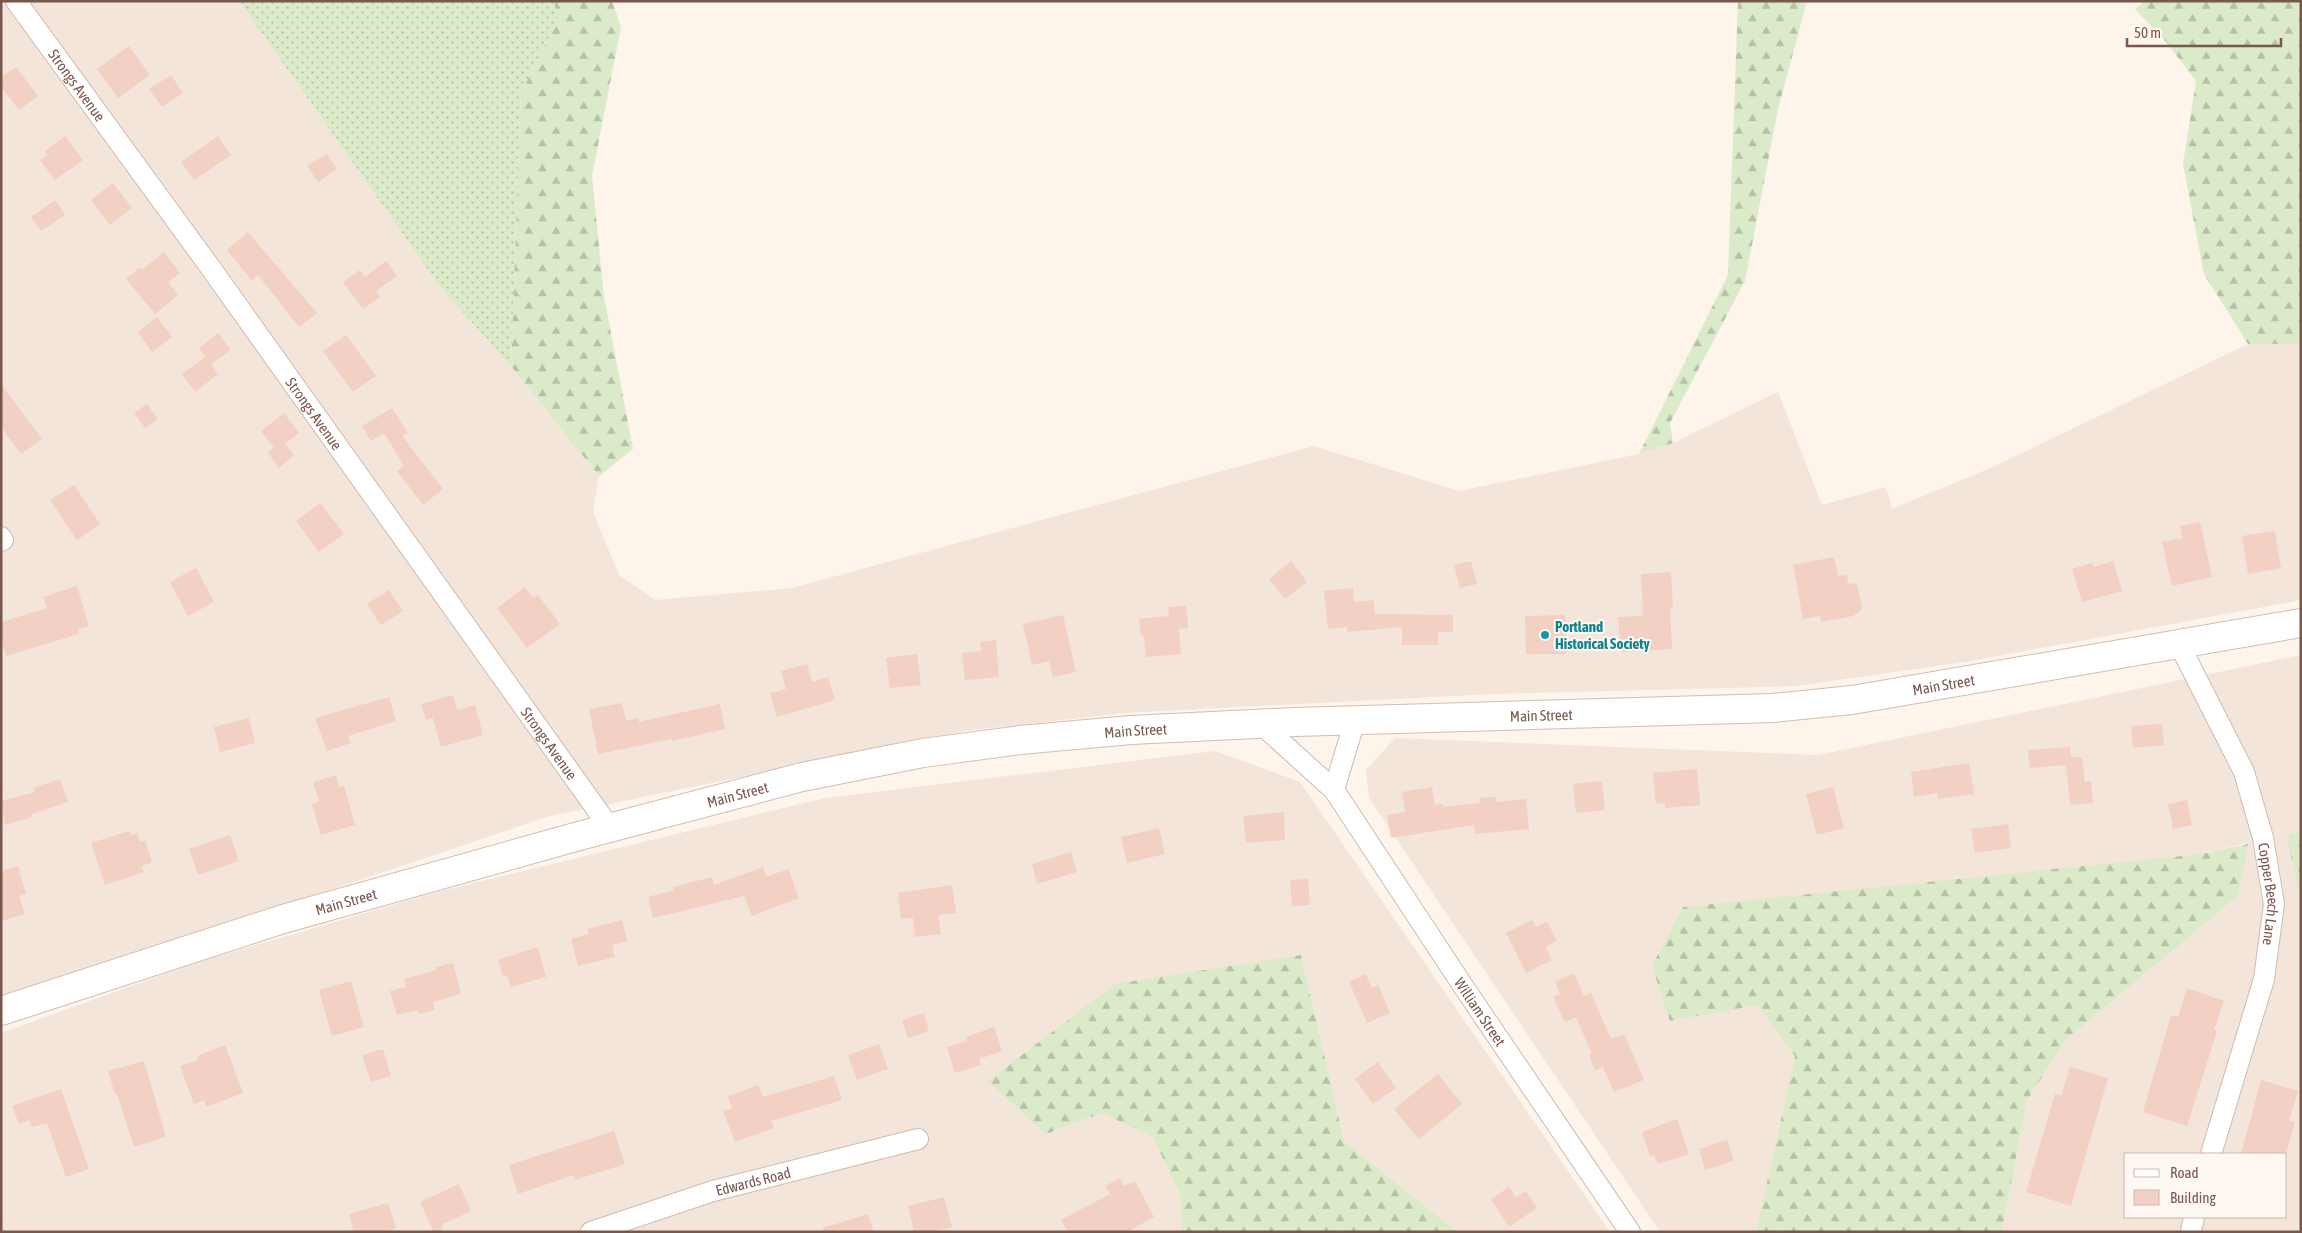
<svg xmlns="http://www.w3.org/2000/svg" width="2302" height="1233" font-family="'Asap Condensed',sans-serif">
<style>
.residential{fill:#f4e5da;fill-rule:evenodd}
.grass{fill:url(#grass-dots)}
.forest{fill:url(#forest-firs)}
.building{fill:#f2d0c3}
.lines{fill:none;stroke-linecap:round;stroke-linejoin:round}
.street-casing{stroke:#d0bab0;stroke-width:22}
.secondary-casing{stroke:#d5bcb0;stroke-width:30}
.street{stroke:#fff;stroke-width:20}
.secondary{stroke:#fff;stroke-width:28}
.culture-dot{fill:#0f9aa8;stroke:#fff8f2;stroke-width:2}
.labels{text-anchor:middle;dominant-baseline:central;stroke-width:4;stroke-linejoin:round;paint-order:stroke}
.street-label{font-size:15px;fill:#79574d;stroke:#fff8f2}
.culture-label{font-size:15px;font-weight:bold;fill:#0d838f;stroke:#fff8f2;text-anchor:start}
</style>
<defs>
<pattern id="grass-dots" width="8" height="8" patternUnits="userSpaceOnUse" patternTransform="scale(1.25)"><rect width="8" height="8" fill="#dbebc9"/><path d="M2 2h.1M6 6h.1" fill="none" stroke="#b6c1a5" stroke-width="1.8" stroke-linecap="round"/></pattern>
<pattern id="forest-firs" width="22" height="20" patternUnits="userSpaceOnUse" patternTransform="scale(1.25)"><rect width="22" height="20" fill="#dbebc9"/><path d="M5 1l3.5 6h-7zM16 11l3.5 6h-7z" fill="#b6c1a5"/></pattern>
</defs>
<rect width="100%" height="100%" fill="#fdf4eb"/>
<!-- residential -->
<g class="residential">
<polygon points="1,1 239,1 440,287 511,366 599,476 593,512 619,575 655,600 792,588 1314,446 1459,491 1639,454 1673,443 1778,392 1822,505 1886,487 1892,509 1995,466 2248,344 2301,344 2301,600 1965,662 1796,686 1493,694 1123,713 965,731 550,816 1,1000"/>
<path d="M2301 655V831L2283 835H2286L2301 900V1232H2002L2027 1100 2066 1040 2238 896 2247 843 2202 854 1757 1005 1795 1056 1756 1232H1660L1369 798 1366 770 1395 738 1818 755ZM2126 1154H2286V1217H2126Z"/>
<polygon points="1215,751 1300,782 1610,1232 1457,1232 1344,1141 1301,955 1046,1134 1102,1113 1153,1137 1180,1195 1182,1232 1,1232 1,1033 195,963 437,892 825,798"/>
</g>
<!-- grass -->
<polygon class="grass" points="239,1 554,1 558,20 521,93 511,366 440,287"/>
<!-- forest -->
<g class="forest">
<polygon points="554,1 612,1 621,27 592,176 604,297 633,449 599,476 511,366 521,93 558,20"/>
<polygon points="1738,1 1807,1 1778,109 1745,281 1670,423 1673,443 1639,454 1728,275"/>
<polygon points="2144,1 2301,1 2301,344 2248,344 2204,274 2183,164 2196,81 2167,43 2135,9"/>
<polygon points="2301,831 2301,900 2286,835"/>
<polygon points="2248,844 2238,896 2066,1040 2027,1100 2002,1232 1756,1232 1795,1056 1757,1005 1670,1021 1652,966 1683,907 2202,854"/>
<polygon points="1301,955 1344,1141 1457,1232 1182,1232 1180,1195 1153,1137 1102,1113 1046,1134 988,1081 1115,984"/>
</g>
<!-- building -->
<g class="building">
<polygon points="129,46 150,75 118,98 97,69"/>
<polygon points="16,67 38,96 19,110 1,87 1,77"/>
<polygon points="171,75 183,93 162,107 149,89"/>
<polygon points="65,136 83,160 55,180 40,160 48,155 45,151"/>
<polygon points="218,136 231,155 194,180 181,162"/>
<polygon points="327,154 337,169 318,182 307,166"/>
<polygon points="113,183 132,208 110,225 91,200"/>
<polygon points="55,200 65,215 41,231 31,217"/>
<polygon points="248,232 317,313 299,327 258,275 252,281 227,250"/>
<polygon points="164,252 180,273 168,282 178,295 155,314 126,279 139,268 143,269"/>
<polygon points="386,261 397,276 376,291 380,297 363,309 343,282 360,270 365,277"/>
<polygon points="157,317 172,337 152,352 138,332"/>
<polygon points="218,333 231,350 211,364 218,374 195,392 182,374 205,357 199,348"/>
<polygon points="346,335 376,376 353,392 323,351"/>
<polygon points="1,384 42,439 21,454 1,427"/>
<polygon points="147,404 158,419 145,428 134,413"/>
<polygon points="392,408 408,433 402,436 443,489 423,505 397,471 404,466 384,433 371,441 362,426"/>
<polygon points="284,413 299,433 285,444 294,455 279,468 268,453 274,448 261,431"/>
<polygon points="74,485 100,524 77,540 50,500"/>
<polygon points="320,503 344,534 319,552 296,521"/>
<polygon points="2200,522 2212,577 2172,586 2162,542 2182,538 2180,526"/>
<polygon points="2275,531 2281,568 2248,574 2242,536"/>
<polygon points="1834,557 1838,576 1847,575 1848,584 1857,583 1862,609 1853,616 1821,622 1820,616 1803,619 1793,565"/>
<polygon points="1291,561 1307,582 1285,599 1269,579"/>
<polygon points="1471,561 1477,584 1460,588 1454,565"/>
<polygon points="2113,561 2122,591 2082,602 2072,569 2092,563 2093,567"/>
<polygon points="196,568 214,602 188,616 170,582"/>
<polygon points="1671,572 1673,606 1670,610 1672,649 1621,652 1618,617 1643,616 1641,574"/>
<polygon points="77,586 89,626 78,629 79,634 6,656 1,640 1,622 47,608 43,597"/>
<polygon points="525,587 533,598 538,595 560,624 527,648 497,608"/>
<polygon points="1353,588 1354,602 1374,600 1375,614 1453,615 1453,632 1438,632 1438,645 1402,645 1402,627 1347,632 1347,627 1328,629 1324,591"/>
<polygon points="389,590 403,611 381,625 367,604"/>
<polygon points="1186,606 1188,628 1179,629 1181,654 1146,657 1144,636 1141,636 1139,619 1169,616 1168,607"/>
<polygon points="1063,615 1076,672 1053,677 1049,661 1032,665 1023,624"/>
<polygon points="1565,615 1566,654 1526,654 1525,616"/>
<polygon points="996,640 999,677 965,680 962,653 981,651 980,642"/>
<polygon points="917,654 921,685 890,688 886,658"/>
<polygon points="807,664 812,682 828,677 835,700 777,717 770,693 786,689 781,671"/>
<polygon points="453,695 457,710 475,705 483,735 441,747 433,718 426,720 421,704"/>
<polygon points="389,697 396,721 348,736 351,743 327,751 315,718"/>
<polygon points="622,703 626,721 638,718 639,722 720,704 725,729 672,741 672,739 598,754 589,709"/>
<polygon points="249,718 255,743 220,752 214,727"/>
<polygon points="2162,724 2164,745 2133,748 2131,726"/>
<polygon points="2070,747 2071,757 2082,757 2085,782 2091,781 2093,803 2070,805 2066,765 2030,768 2028,750"/>
<polygon points="1969,763 1974,794 1938,799 1937,793 1914,797 1911,772"/>
<polygon points="1697,769 1700,805 1665,808 1665,803 1656,804 1653,773"/>
<polygon points="336,775 339,787 344,786 355,825 321,835 312,804 319,801 313,782"/>
<polygon points="60,779 68,802 32,814 32,817 5,825 1,801 35,792 33,788"/>
<polygon points="1602,781 1605,810 1576,813 1573,784"/>
<polygon points="1432,787 1435,805 1443,804 1443,807 1480,803 1479,798 1496,797 1496,802 1526,799 1529,829 1475,834 1474,825 1391,838 1387,815 1405,812 1402,792"/>
<polygon points="1833,787 1844,828 1817,835 1806,794"/>
<polygon points="2187,800 2192,825 2173,829 2168,804"/>
<polygon points="1284,812 1285,840 1246,843 1243,816"/>
<polygon points="2008,824 2011,848 1975,853 1971,829"/>
<polygon points="1159,828 1165,854 1127,863 1121,837"/>
<polygon points="129,831 131,835 137,833 140,842 145,840 152,862 142,866 144,872 105,885 91,843"/>
<polygon points="230,835 239,861 198,875 189,849"/>
<polygon points="1071,852 1077,872 1037,884 1032,864"/>
<polygon points="18,866 26,894 19,896 25,914 1,921 1,871"/>
<polygon points="763,867 766,877 788,869 799,898 752,916 744,896 653,918 648,897 674,890 673,887 712,877 714,885"/>
<polygon points="1308,879 1310,905 1292,906 1290,880"/>
<polygon points="952,885 956,913 938,915 941,934 915,937 913,918 901,919 898,893"/>
<polygon points="622,920 627,941 612,945 615,957 578,966 571,939 589,934 587,929"/>
<polygon points="1532,920 1536,927 1547,921 1557,941 1546,947 1552,960 1526,973 1506,933"/>
<polygon points="538,947 546,977 511,987 507,975 503,976 498,960"/>
<polygon points="453,963 461,994 433,1002 435,1010 418,1014 417,1010 397,1015 390,991 406,987 404,979 437,970 436,967"/>
<polygon points="1574,973 1584,996 1591,993 1611,1039 1624,1034 1644,1080 1614,1092 1603,1067 1595,1070 1589,1055 1592,1054 1576,1017 1565,1022 1553,997 1560,994 1555,982"/>
<polygon points="1366,974 1372,988 1378,985 1390,1013 1367,1023 1349,982"/>
<polygon points="351,981 364,1027 332,1036 319,990"/>
<polygon points="2187,988 2224,1001 2214,1030 2217,1031 2187,1126 2143,1112 2171,1015 2178,1017"/>
<polygon points="924,1013 929,1031 908,1038 902,1020"/>
<polygon points="994,1027 1002,1051 979,1059 981,1065 955,1073 947,1047 967,1041 966,1037"/>
<polygon points="879,1044 888,1069 857,1080 848,1055"/>
<polygon points="225,1045 243,1093 206,1107 204,1100 194,1104 180,1066 198,1060 197,1056"/>
<polygon points="383,1049 391,1076 371,1082 362,1055"/>
<polygon points="144,1061 166,1137 134,1147 117,1094 115,1094 108,1071"/>
<polygon points="1378,1062 1396,1088 1373,1104 1355,1079"/>
<polygon points="2070,1067 2108,1078 2071,1206 2026,1192 2055,1094 2061,1096"/>
<polygon points="1438,1074 1462,1104 1419,1139 1394,1109"/>
<polygon points="834,1076 842,1100 771,1121 774,1128 735,1142 723,1111 732,1108 728,1096 758,1085 763,1097"/>
<polygon points="2261,1080 2298,1091 2289,1121 2295,1122 2286,1154 2241,1154"/>
<polygon points="61,1089 89,1169 66,1177 47,1123 32,1127 29,1120 19,1124 12,1106"/>
<polygon points="1677,1119 1689,1154 1658,1164 1654,1155 1650,1156 1642,1132"/>
<polygon points="614,1131 625,1164 575,1180 574,1175 518,1194 509,1165"/>
<polygon points="1727,1140 1734,1161 1705,1170 1699,1149"/>
<polygon points="1120,1178 1124,1186 1135,1181 1154,1217 1127,1232 1068,1232 1061,1220 1110,1194 1105,1186"/>
<polygon points="459,1184 471,1211 443,1224 440,1232 434,1232 420,1202"/>
<polygon points="1509,1187 1516,1197 1526,1191 1537,1208 1509,1227 1491,1199"/>
<polygon points="944,1197 952,1227 933,1232 914,1232 908,1206"/>
<polygon points="388,1203 396,1228 384,1232 354,1232 349,1214"/>
<polygon points="868,1214 874,1232 823,1232 823,1228"/>
</g>
<g class="lines">
<!-- street casing -->
<g class="street-casing">
<g id="street">
<path id="s1" d="M16 1 210 267 610 828"/>
<polyline points="1,537 3,540 1,541"/>
<path id="s2" d="M2179 644 2244 772 2263 838 2274 904 2264 979 2211 1154"/>
<path id="s3" d="M1261 724 1334 790 1465 989 1630 1232"/>
<polyline points="1334,790 1355,720"/>
<path id="s4" d="M591 1232 713 1191 918 1139"/>
<polyline points="2191,1232 2194,1217"/>
</g>
</g>
<!-- secondary casing -->
<g class="secondary-casing">
<g id="secondary">
<path id="s5" d="M1 1011 283 919 579 836 802 777 923 753 1020 740 1131 730 1295 722 1773 708 1852 700 2301 623"/>
</g>
</g>
<!-- street -->
<use href="#street" class="street"/>
<!-- secondary -->
<use href="#secondary" class="secondary"/>
</g>
<!-- markers -->
<circle class="culture-dot" cx="1545" cy="635" r="5"/>
<g class="labels">
<!-- street labels -->
<g class="street-label">
<text stroke="none"><textPath href="#s1" startOffset="104">Strongs Avenue</textPath></text>
<text stroke="none"><textPath href="#s1" startOffset="509">Strongs Avenue</textPath></text>
<text stroke="none"><textPath href="#s5" startOffset="1982">Main Street</textPath></text>
<text stroke="none"><textPath href="#s5" startOffset="1578">Main Street</textPath></text>
<text stroke="none"><textPath href="#s5" startOffset="1172">Main Street</textPath></text>
<text stroke="none"><textPath href="#s1" startOffset="914">Strongs Avenue</textPath></text>
<text stroke="none"><textPath href="#s5" startOffset="768">Main Street</textPath></text>
<text stroke="none"><textPath href="#s2" startOffset="269">Copper Beech Lane</textPath></text>
<text stroke="none"><textPath href="#s5" startOffset="362">Main Street</textPath></text>
<text stroke="none"><textPath href="#s3" startOffset="364">William Street</textPath></text>
<text stroke="none"><textPath href="#s4" startOffset="170">Edwards Road</textPath></text>
</g>
<!-- culture labels -->
<g class="culture-label">
<text x="1555" y="626">Portland<tspan x="1555" dy="17">Historical Society</tspan></text>
</g>
</g>
<!-- border -->
<rect width="2302" height="1233" fill="none" stroke="#79574d" stroke-width="5"/>
<!-- legend -->
<rect x="2124" y="1153" width="162" height="65" fill="#fff8f2" stroke="#c9b8b0"/>
<rect x="2134" y="1169" width="25" height="8" fill="#ffffff" stroke="#c9b8b0"/>
<text x="2170" y="1178" font-size="15" fill="#79574d">Road</text>
<rect x="2134" y="1190" width="25" height="15" fill="#f2d0c3" stroke="#c9b8b0"/>
<text x="2170" y="1203" font-size="15" fill="#79574d">Building</text>
<!-- scale -->
<path d="M2127 38v8h154v-8" fill="none" stroke="#79574d" stroke-width="2.5"/>
<text x="2134" y="38" font-size="15" fill="#79574d" stroke="#fff8f2" stroke-width="4" paint-order="stroke">50 m</text>
</svg>
